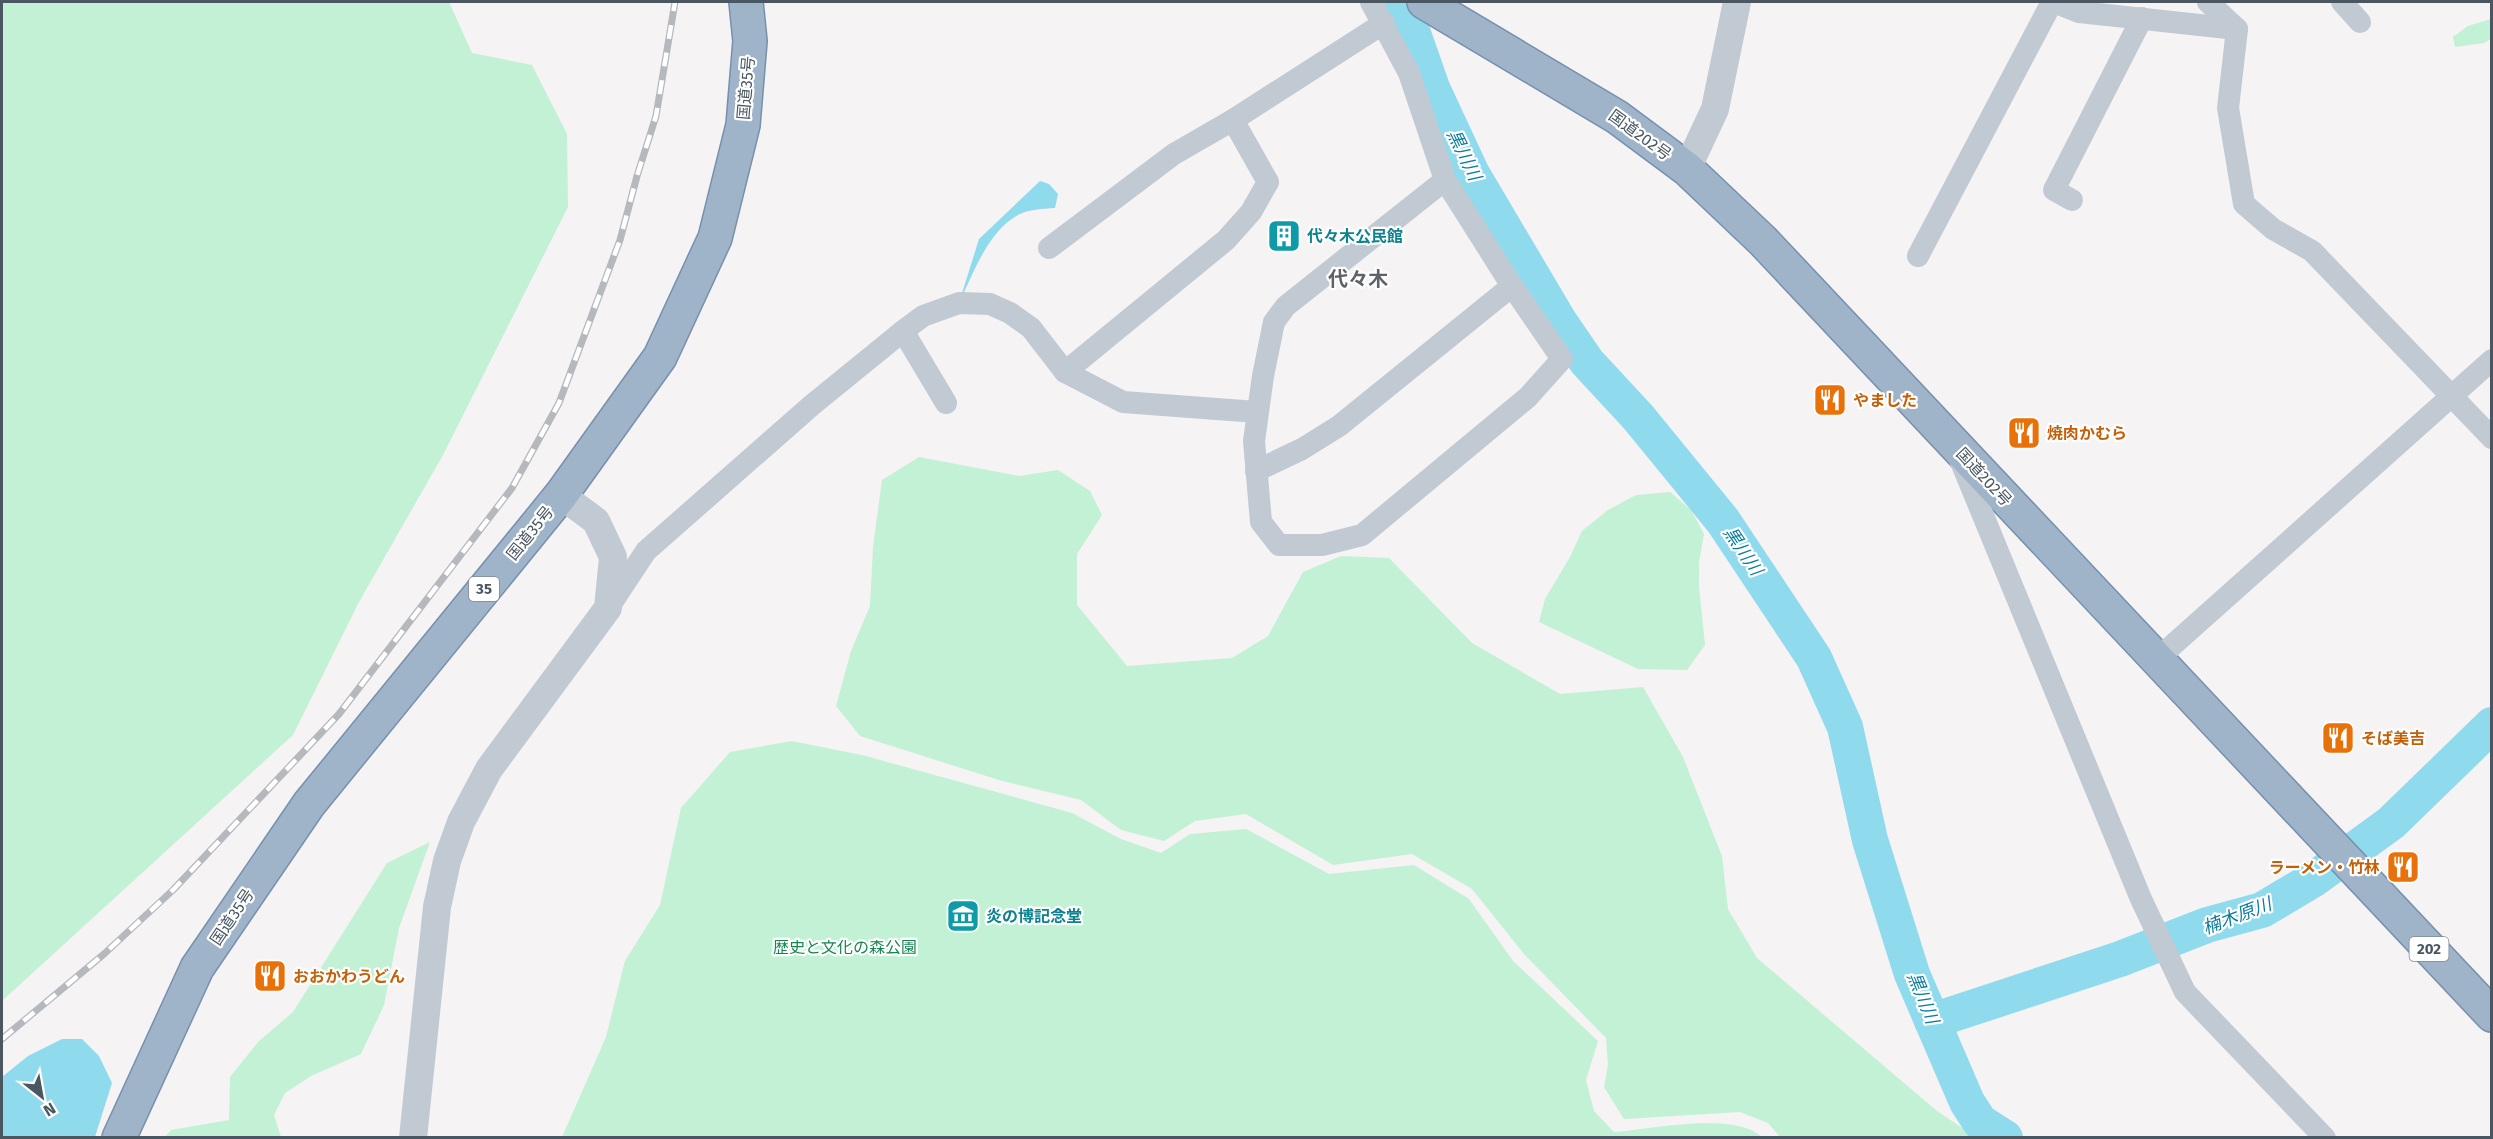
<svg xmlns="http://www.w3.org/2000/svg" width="2493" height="1139" font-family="'Fira Sans','Noto Sans JP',sans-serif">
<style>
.green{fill:#c3f1d5}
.water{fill:#90daee}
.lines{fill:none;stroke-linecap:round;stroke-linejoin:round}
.river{stroke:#90daee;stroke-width:36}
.trunk-casing{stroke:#7690ad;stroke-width:36}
.minor{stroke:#c1cad2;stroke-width:22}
.tertiary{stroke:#c1cad2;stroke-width:28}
.trunk{stroke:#9fb4c9;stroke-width:33}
.rail-casing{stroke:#b5b8bd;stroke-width:7}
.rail{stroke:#fff;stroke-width:4.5;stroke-dasharray:14;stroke-linecap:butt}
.labels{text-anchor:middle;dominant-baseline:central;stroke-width:4.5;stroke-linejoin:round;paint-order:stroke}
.shield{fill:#fff;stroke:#808990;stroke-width:1.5}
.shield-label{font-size:15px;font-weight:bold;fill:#4a5661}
.street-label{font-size:16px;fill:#4a5661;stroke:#fff}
.culture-label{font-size:16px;font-weight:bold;fill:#0d838f;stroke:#fff;text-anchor:start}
.food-label{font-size:16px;font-weight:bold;fill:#c56008;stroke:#fff;text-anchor:start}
.park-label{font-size:16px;fill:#17864f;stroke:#fff}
.water-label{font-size:18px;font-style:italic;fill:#0c7c9b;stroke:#fff}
.quarter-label{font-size:20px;font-weight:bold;fill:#5f6368;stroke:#fff}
</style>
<rect width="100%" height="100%" fill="#f5f3f3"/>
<!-- green -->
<g class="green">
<polygon points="2,2 449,2 472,53 532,65 567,134 568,207 443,455 359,602 293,735 2,1001"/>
<polygon points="2491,19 2491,39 2484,43 2455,47 2453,37 2468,26"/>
<polygon points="919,457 1019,476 1058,470 1090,491 1102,515 1077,554 1077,605 1127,666 1232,658 1268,636 1303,572 1341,556 1389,558 1472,643 1560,694 1643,687 1683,757 1722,856 1728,909 1757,958 1937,1111 1976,1137 1780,1137 1768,1123 1740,1112 1624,1119 1604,1087 1608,1065 1606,1038 1524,954 1472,889 1412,854 1333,865 1246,814 1195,821 1164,841 1121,830 1081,800 999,780 860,736 836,706 851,651 870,606 873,547 882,480"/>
<polygon points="1670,492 1691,510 1704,534 1699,562 1699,587 1705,645 1687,670 1638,669 1539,622 1545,599 1570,557 1582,531 1608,510 1636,495"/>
<path d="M792 741 862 755 1072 813 1121 839 1161 853 1190 834 1246 829 1329 874 1414 865 1469 899 1513 961 1598 1041 1586 1080 1594 1111 1614 1132C1651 1129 1735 1111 1762 1137H562L606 1037 625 961 660 905 681 808 730 752Z"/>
<polygon points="430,842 399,928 384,1005 361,1054 311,1076 285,1093 274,1115 281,1137 165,1137 171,1130 229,1120 230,1077 258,1042 293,1012 387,863"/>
</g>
<!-- water -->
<g class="water">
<path d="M1040 181 1049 184 1058 194 1055 208C1042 209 1029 209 1018 215 988 231 973 274 959 303L979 239Z"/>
<polygon points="62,1039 82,1039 99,1056 112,1083 95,1137 2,1137 2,1077 28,1056"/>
</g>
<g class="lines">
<!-- river -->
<g class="river">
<polyline points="1402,2 1432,88 1472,174 1559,321 1587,362 1638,417 1723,521 1814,658 1845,727 1870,840 1912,974 1967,1102 1980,1122 2005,1138"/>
<polyline points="1932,1021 2120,959 2207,925 2262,910 2314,879 2391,823 2492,725"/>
</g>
<!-- trunk casing -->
<g class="trunk-casing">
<g id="trunk">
<polyline points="1424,2 1617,117 1687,169 1763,241 2492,1015"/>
<polyline points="119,1138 197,968 309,804 561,495 660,357 715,238 743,125 750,41 746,2"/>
</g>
</g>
<!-- minor -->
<g class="minor">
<polyline points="1371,2 1409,73 1445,180 1512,286 1562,359 1528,397 1362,535 1322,545 1279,545 1261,522 1254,441 1263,376 1274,322 1286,306 1445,180"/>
<polyline points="2054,2 2079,12 2237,29"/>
<polyline points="2208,2 2237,29"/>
<polyline points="2342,2 2360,22"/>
<polyline points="2237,29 2228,108 2244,204 2273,229 2312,251 2492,438"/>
<polyline points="2072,200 2054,190 2142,18"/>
<polyline points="1049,248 1174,154 1233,120 1384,23"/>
<polyline points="1918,256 2052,2"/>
<polyline points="903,331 923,316 959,303 990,304 1010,313 1031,328 1065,372 1123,402 1257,412"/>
<polyline points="1065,372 1226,240 1251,212 1268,182 1233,120"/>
<polyline points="1959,457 2141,899 2185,992 2325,1138"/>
<polyline points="1256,471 1302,449 1339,426 1512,286"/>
<polyline points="609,607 646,551 812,405 903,331 946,403"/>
<polyline points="2156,660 2492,360"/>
</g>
<!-- tertiary -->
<g class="tertiary">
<polyline points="1687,169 1715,109 1737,2"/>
<polyline points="413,1138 437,907 447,861 461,822 489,769 608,608 613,557 596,521 561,495"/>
</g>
<!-- trunk -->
<use href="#trunk" class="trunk"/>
<!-- rail casing -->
<g class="rail-casing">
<polyline id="rail" points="2,1039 104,954 173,890 339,714 512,488 559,403 620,240 637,176 656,116 675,2"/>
</g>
<!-- rail -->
<use href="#rail" class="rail"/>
</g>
<!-- icons -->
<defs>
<g id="building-square" transform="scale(1.725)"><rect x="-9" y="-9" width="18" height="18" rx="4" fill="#0f9aa8" stroke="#fff"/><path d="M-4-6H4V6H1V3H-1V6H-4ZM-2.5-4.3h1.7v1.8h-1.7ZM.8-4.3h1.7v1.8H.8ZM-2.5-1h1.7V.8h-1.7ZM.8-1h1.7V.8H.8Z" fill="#fff"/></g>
<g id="restaurant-square" transform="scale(1.725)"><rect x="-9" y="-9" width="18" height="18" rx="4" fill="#e8710a" stroke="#fff"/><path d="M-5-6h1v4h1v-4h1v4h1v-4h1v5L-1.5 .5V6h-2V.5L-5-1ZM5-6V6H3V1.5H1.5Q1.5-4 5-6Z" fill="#fff"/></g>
<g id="museum-square" transform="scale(1.725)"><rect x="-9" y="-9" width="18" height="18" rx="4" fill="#0f9aa8" stroke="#fff"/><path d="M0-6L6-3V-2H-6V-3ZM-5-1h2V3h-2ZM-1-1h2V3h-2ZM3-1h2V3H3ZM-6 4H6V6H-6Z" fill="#fff"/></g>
</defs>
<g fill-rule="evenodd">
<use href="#building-square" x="1284" y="236"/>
<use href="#restaurant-square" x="1830" y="400"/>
<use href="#restaurant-square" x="2024" y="433"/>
<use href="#restaurant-square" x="2338" y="738"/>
<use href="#restaurant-square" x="2403" y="867"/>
<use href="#museum-square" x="963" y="916"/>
<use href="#restaurant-square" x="270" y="976"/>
</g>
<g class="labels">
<!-- shield labels -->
<g class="shield">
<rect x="469" y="577" width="30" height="24" rx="4.5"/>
<rect x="2409.5" y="937" width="39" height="24" rx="4.5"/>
</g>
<g class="shield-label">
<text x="484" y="589">35</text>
<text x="2429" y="949">202</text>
</g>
<!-- street labels -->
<g class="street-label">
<text transform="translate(746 88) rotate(-85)">国道35号</text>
<text transform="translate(1640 135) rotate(36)">国道202号</text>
<text transform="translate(1984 477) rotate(47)">国道202号</text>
<text transform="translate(530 533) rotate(-51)">国道35号</text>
<text transform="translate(232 917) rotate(-56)">国道35号</text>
</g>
<!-- culture labels -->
<g class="culture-label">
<text x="1307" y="236">代々木公民館</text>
<text x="986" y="916">炎の博記念堂</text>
</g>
<!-- food labels -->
<g class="food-label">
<text x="1853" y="400">やました</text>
<text x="2047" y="433">焼肉かむら</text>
<text x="2361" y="738">そば美吉</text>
<text x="2380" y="867" text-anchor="end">ラーメン・竹林</text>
<text x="293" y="976">おおかわうどん</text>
</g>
<!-- park labels -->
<g class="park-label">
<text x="845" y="947">歴史と文化の森公園</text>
</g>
<!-- water labels -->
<g class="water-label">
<text transform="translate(1464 155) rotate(64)">黒川川</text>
<text transform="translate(1743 551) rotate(56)">黒川川</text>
<text transform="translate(2237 916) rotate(-21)">楠木原川</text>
<text transform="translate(1923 998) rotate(68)">黒川川</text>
</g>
<!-- quarter labels -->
<g class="quarter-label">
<text x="1358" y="279">代々木</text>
</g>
</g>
<!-- border -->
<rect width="2493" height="1139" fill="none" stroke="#4a5661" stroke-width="6"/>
<!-- north arrow -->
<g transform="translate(42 1097) rotate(149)" stroke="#ffffff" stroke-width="4.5" paint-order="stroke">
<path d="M0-4.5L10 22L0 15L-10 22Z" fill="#4a5661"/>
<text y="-9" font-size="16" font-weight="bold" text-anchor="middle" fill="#4a5661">N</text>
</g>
</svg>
